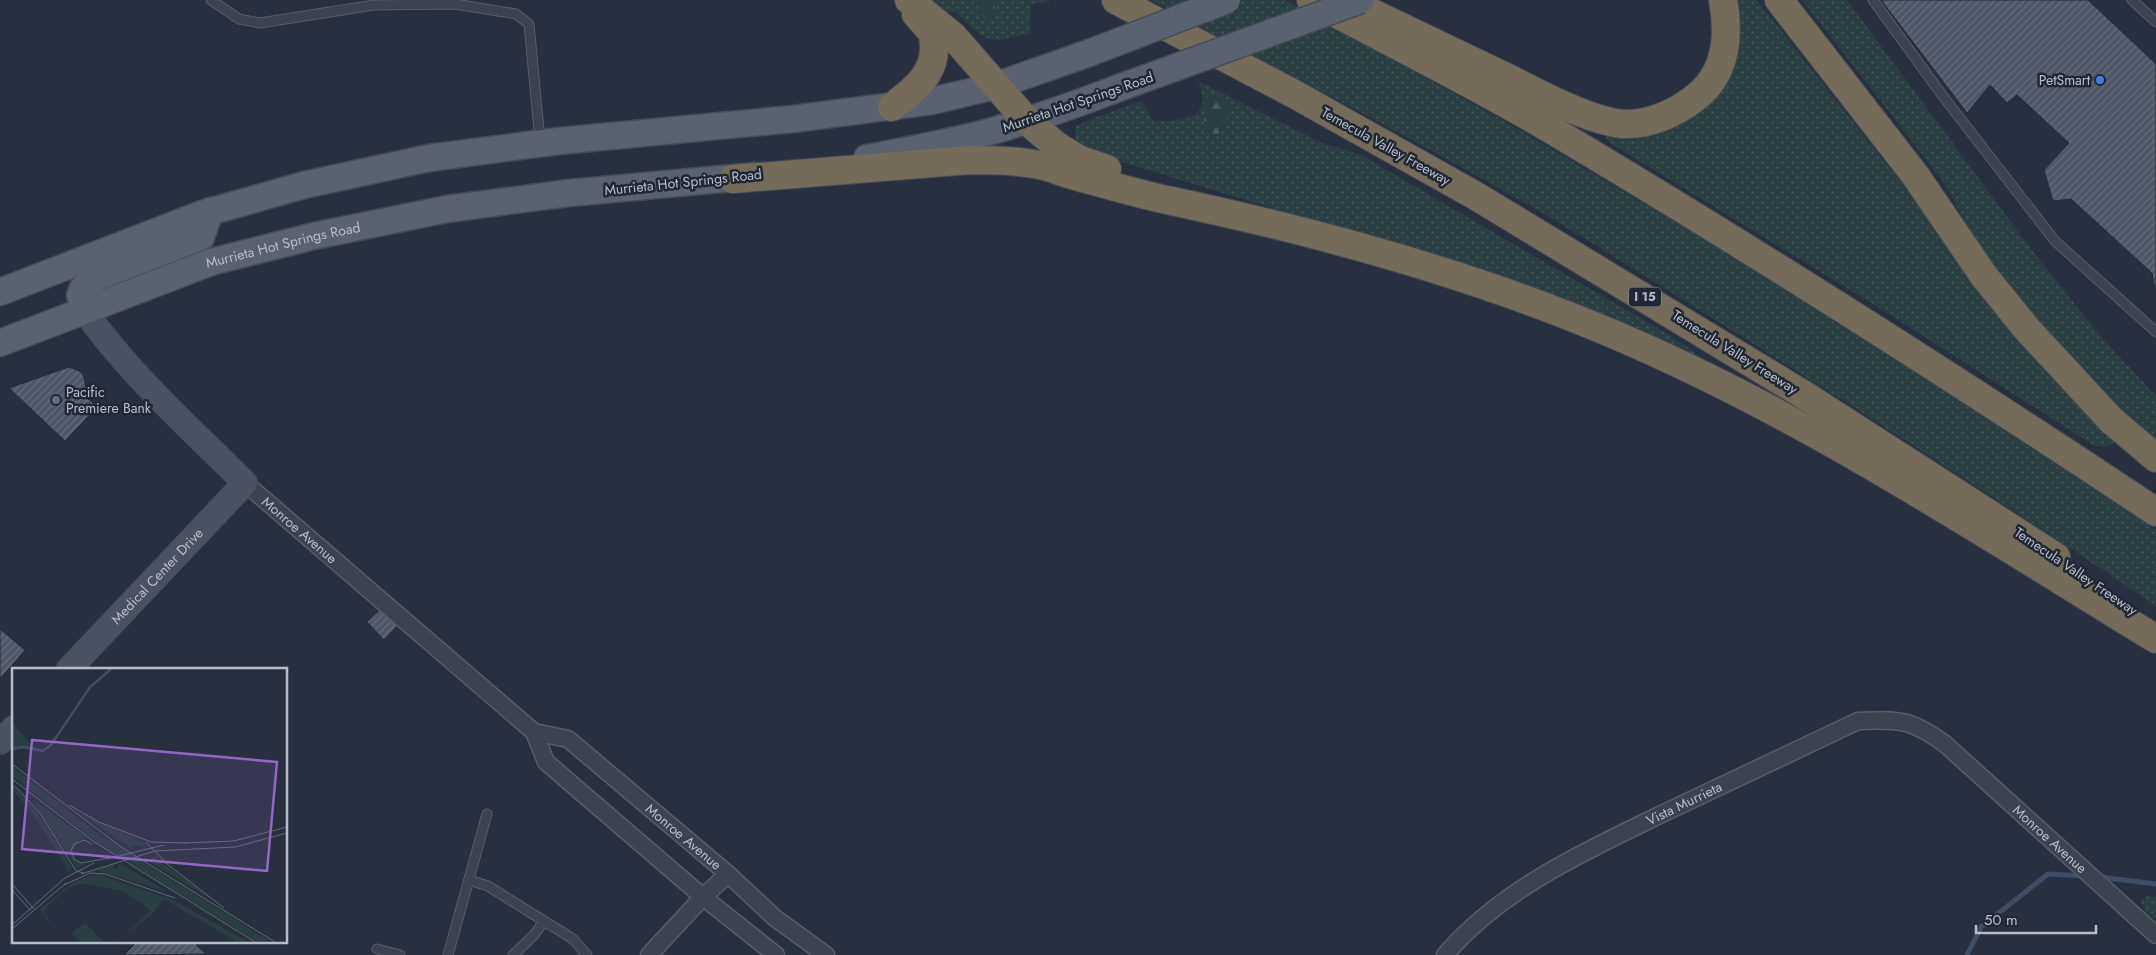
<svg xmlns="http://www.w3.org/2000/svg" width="2156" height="955" font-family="Jost,sans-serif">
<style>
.green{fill:url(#green-dots)}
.forest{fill:url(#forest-firs)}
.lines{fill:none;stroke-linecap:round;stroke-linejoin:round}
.stream{stroke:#404d66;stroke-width:5}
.building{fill:url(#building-hatch);stroke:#232a36}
.lane-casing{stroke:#575e69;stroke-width:11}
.street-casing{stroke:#575e69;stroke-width:19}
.secondary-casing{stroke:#454c58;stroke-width:26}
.primary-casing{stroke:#454c58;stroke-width:29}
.highway-casing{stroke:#444b56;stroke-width:30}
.lane{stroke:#3c434f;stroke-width:9}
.street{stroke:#3c434f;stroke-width:16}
.secondary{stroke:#4a5261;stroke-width:24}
.primary{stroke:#5a626f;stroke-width:26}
.highway{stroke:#746b5a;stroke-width:28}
.primary-bridge-casing{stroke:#454c58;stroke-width:29;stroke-linecap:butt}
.primary-bridge{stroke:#5a626f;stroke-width:26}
.shop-dot{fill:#3f7fe0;stroke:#212834;stroke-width:2}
.service-dot{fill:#5c6f8a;stroke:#212834;stroke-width:2}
.labels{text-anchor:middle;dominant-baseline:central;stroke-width:5;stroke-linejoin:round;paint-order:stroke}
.shield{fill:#212834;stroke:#8b919c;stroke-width:1}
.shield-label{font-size:12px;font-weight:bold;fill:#b8bec9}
.poi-label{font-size:14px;fill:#b8bec9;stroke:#212834;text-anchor:end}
.street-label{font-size:14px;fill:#b8bec9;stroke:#212834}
.inset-river{fill:none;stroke:#404d66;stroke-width:2.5}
.inset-road{fill:none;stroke:#626976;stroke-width:1}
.view{fill:#9366c3;fill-opacity:0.15;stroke:#9366c3;stroke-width:2.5}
.inset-edge{fill:none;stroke:#b8bec9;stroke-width:2.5}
</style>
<defs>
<pattern id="green-dots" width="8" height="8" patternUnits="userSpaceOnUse" patternTransform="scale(1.25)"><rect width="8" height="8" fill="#2b3e41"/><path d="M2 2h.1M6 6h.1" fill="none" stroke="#48585b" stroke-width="1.8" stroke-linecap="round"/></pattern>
<pattern id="forest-firs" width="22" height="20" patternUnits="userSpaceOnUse" patternTransform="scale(1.25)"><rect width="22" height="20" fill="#2b3e41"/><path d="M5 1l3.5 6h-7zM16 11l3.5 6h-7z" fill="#48585b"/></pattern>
<pattern id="building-hatch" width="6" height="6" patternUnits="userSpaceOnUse" patternTransform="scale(1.25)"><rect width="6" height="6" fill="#4f5767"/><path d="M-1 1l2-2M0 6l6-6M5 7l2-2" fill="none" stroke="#666d7b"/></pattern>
</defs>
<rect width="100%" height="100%" fill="#28303f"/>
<!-- green -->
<g class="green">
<path d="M932 0H1049L1050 1 1031 4V33C985 45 989 43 955 12L945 13Z"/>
<path d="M1151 0H1285L1506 122 1746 264 1950 394 2156 530V606C2024 516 1890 430 1755 345 1667 290 1579 233 1488 182 1377 119 1262 62 1151 0Z"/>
<path d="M1732 0H1757L1985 289 2115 441C2108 449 2103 448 2093 445L1881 309 1610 143 1606 138 1607 133 1697 109Z"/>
<polygon points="1802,0 1847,0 2037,257 2103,339 2156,396 2156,445 2121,411 2008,290 1970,232 1948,189 1931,166"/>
<path d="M1198 81 1322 143 1361 155 1671 336 1701 357V361L1363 236 1115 160 1089 151 1075 141 1076 126 1091 119 1141 101 1153 121C1182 121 1215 120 1198 81Z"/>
<polygon points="2147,896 2156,896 2156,920 2145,911 2141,901"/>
</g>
<!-- forest -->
<g class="forest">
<polygon points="977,0 995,0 993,17 985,19 979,11"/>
<polygon points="1212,95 1221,96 1230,102 1231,112 1217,136 1210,136 1204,124 1206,98"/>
</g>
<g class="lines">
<!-- stream -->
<g class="stream">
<polyline points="2100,877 2156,884"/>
<polyline points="1967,955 1981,927 2048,874 2084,876"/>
</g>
</g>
<!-- building -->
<g class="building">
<polygon points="1881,0 2088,0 2156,64 2156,294 2152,273 2071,199 2053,201 2044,170 2069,143 2017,95 2007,103 1990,85 1967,113"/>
<polygon points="69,367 81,372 84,377 86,388 83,394 97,407 65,441 9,388"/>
<polygon points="383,607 399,624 384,640 367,622"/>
<polygon points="0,629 25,650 0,679"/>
<polygon points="138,941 200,941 196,945 206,954 124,955"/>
</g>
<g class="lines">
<!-- lane casing -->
<g class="lane-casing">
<g id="lane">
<polyline points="211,0 239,19 260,23 374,5 455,4 516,14 529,24 540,141"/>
<polyline points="1873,0 1942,95 2055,241 2156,332"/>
<polyline points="2132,0 2156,22"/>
<polyline points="469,880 488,886 544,921"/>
<polyline points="377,949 400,955"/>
<polyline points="448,955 487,814"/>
<polyline points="513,955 534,935 544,921 573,939 587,955"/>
</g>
</g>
<!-- street casing -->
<g class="street-casing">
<g id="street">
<path id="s1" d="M245 483 534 732 546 762 703 897 776 955"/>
<path id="s2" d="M534 732 568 739 728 874 775 918 826 955"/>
<polyline points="649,955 703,897 728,874"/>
<path id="s3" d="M1445 955C1502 888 1588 850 1666 812 1730 781 1794 751 1858 721 1898 719 1911 719 1945 744L2156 935"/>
</g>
</g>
<!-- secondary casing -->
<g class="secondary-casing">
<g id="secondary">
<path id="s4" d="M69 669 245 483C189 427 129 374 84 310"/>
<polyline points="0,742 14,728"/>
</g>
</g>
<!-- primary casing -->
<g class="primary-casing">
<g id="primary">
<path d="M867 158C908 150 949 143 989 132 1032 120 1074 105 1116 89"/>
<polyline points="0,292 202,214 304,185 429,158 559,141 793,119 932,101 995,86 1089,53"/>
<polyline points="84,310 80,295 83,288 97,277 201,237 210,211"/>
<path id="s5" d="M0 343 211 262 314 236 447 209 569 193 754 176"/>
</g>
</g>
<!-- highway casing -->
<g class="highway-casing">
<g id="highway">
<polyline points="909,0 953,36 1027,121 1057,146 1080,160 1107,169"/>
<polyline points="1116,0 1296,95 1476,196 1809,398 2056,557"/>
<path d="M1311 0C1389 42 1471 82 1547 127 1754 250 1956 379 2156 512"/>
<polyline points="1779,0 1915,175 1984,276 2026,328 2111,420 2156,458"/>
<path d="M1370 12C1418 35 1466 58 1514 81 1543 96 1591 121 1623 124 1652 125 1681 111 1702 92 1727 68 1729 32 1723 0"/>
<path d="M892 107C914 90 936 74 934 44 933 40 934 35 932 32 927 26 921 20 916 14"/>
<path d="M733 179 970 160C991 160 1013 160 1034 164 1047 166 1059 171 1072 175 1105 184 1138 194 1172 201 1322 233 1472 274 1613 334 1804 415 1979 531 2156 639"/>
</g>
</g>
<!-- lane -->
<use href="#lane" class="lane"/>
<!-- street -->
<use href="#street" class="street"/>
<!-- secondary -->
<use href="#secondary" class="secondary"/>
<!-- primary -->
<use href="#primary" class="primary"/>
<!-- highway -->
<use href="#highway" class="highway"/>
<!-- primary-bridge casing -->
<g class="primary-bridge-casing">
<g id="primary-bridge">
<polyline points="1089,53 1227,0"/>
<polyline points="1116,89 1361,0"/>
</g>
</g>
<!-- primary-bridge -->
<use href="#primary-bridge" class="primary-bridge"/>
</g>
<!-- markers -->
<circle class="shop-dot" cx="2100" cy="80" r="5"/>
<circle class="service-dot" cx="56" cy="400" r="5"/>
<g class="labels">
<!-- shield labels -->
<rect class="shield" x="1629" y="287.5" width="32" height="19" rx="4"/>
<g class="shield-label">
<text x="1645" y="297">I 15</text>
</g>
<!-- poi labels -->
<g class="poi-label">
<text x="2090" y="80">PetSmart</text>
<text x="66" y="392" text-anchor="start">Pacific<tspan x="66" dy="16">Premiere Bank</tspan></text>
</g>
<!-- street labels -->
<g class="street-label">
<text transform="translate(1078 102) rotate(-19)">Murrieta Hot Springs Road</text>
<text transform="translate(1386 146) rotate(29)">Temecula Valley Freeway</text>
<text transform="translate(683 182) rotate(-6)">Murrieta Hot Springs Road</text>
<text stroke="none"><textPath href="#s5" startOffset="300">Murrieta Hot Springs Road</textPath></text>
<text transform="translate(1735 352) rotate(32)">Temecula Valley Freeway</text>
<text stroke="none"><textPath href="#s1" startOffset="72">Monroe Avenue</textPath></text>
<text transform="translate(2076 571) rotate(34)">Temecula Valley Freeway</text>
<text stroke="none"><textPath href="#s4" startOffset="128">Medical Center Drive</textPath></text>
<text stroke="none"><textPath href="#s3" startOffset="285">Vista Murrieta</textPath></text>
<text stroke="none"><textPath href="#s2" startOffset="186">Monroe Avenue</textPath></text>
<text stroke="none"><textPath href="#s3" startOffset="712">Monroe Avenue</textPath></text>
</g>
</g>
<!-- overview -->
<g transform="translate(12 668)">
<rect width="275" height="275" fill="#28303f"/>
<path d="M0 55 20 78 21 79 0 80ZM0 98 88 167 259 274H245L85 174 0 108ZM0 116 24 142 60 200 54 206 55 200 19 143 0 122ZM20 131 74 170 68 171 58 186 72 197 65 200ZM66 144 133 175 134 178 121 177 120 181ZM143 188 147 192 202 233 139 195 136 192ZM108 195 154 223 155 224 84 202 101 196 103 201 106 200ZM79 207H87L159 231 237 274H225L152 231 141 245 105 274 139 242 111 223 68 215 52 223 31 243 38 254 44 250 37 255 28 241 60 215ZM74 255V256L92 274H69L59 265Z" fill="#2b3e41"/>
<path class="inset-river" d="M0 81 11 79 31 83 39 77 78 19 99 1"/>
<path class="inset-road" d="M0 96 109 179 263 274M0 111 81 173 243 274M3 118 28 145 64 203 72 205M57 137 87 154 139 174 174 175M134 174 155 196 212 240M172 175 222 173 275 159M80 176 72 172 62 176 59 183 62 191 69 195 97 190M94 191 152 177M69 206 143 183 223 179 275 165M0 216 22 241M52 217 78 205 93 206 163 230M0 222 19 243M0 257 53 210 82 195M0 261 54 215"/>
<path class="view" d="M20 72 265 94 255 203 10 181Z"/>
<rect width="275" height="275" class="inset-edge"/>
</g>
<!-- scale -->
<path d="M1976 925v8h120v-8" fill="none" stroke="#b8bec9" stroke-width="2.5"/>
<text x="1984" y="925" font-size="15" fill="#b8bec9" stroke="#212834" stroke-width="4" paint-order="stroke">50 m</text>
</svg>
